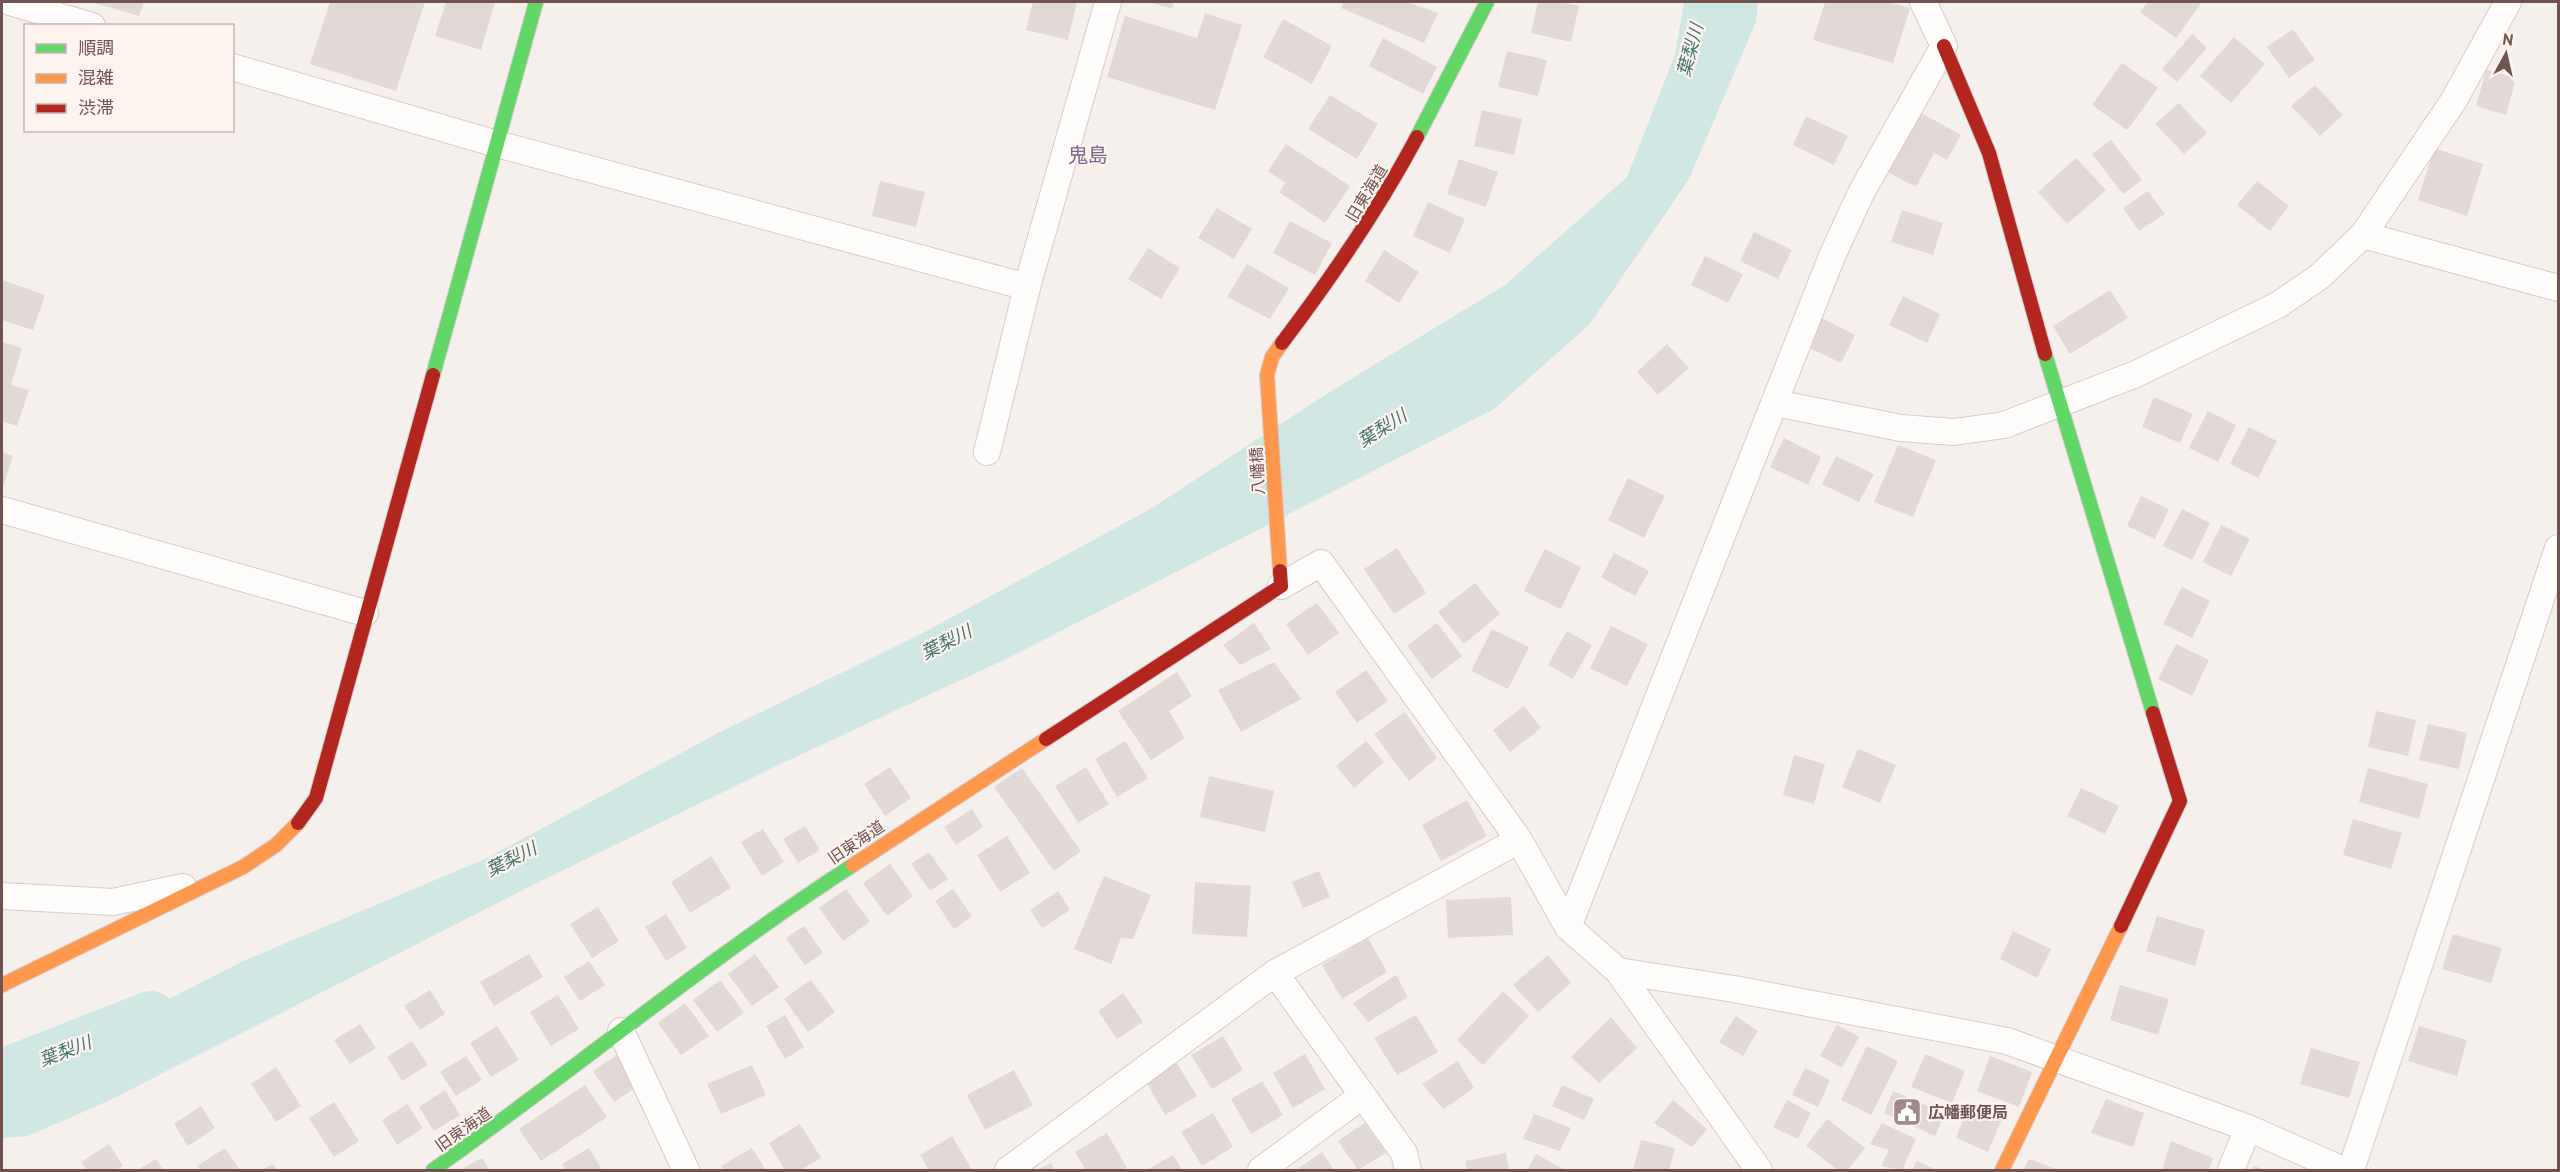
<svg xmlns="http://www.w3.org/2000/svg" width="2560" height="1172" font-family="'PT Sans','Noto Sans JP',sans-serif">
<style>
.water{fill:#d0e6e2}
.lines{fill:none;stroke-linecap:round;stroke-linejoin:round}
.river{stroke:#d0e6e2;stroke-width:52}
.building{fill:#e2d8d5}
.street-casing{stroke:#d5ccca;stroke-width:28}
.fast-casing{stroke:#d5cbca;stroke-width:16}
.slow-casing{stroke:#d5cbca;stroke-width:16}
.jam-casing{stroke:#d5cbca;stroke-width:16}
.street{stroke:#fefdfc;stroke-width:26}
.fast{stroke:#63d668;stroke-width:14}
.slow{stroke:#ff974d;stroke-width:14}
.jam{stroke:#b3261e;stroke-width:14}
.labels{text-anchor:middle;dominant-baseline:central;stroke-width:4.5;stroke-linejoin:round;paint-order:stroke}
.street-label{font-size:16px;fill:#715350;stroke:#fdf4ef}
.poi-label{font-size:16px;font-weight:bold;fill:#715350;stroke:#fdf4ef;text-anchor:start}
.water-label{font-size:18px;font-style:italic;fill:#467470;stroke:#fdf4ef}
.quarter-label{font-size:20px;fill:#77678c;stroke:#fdf4ef}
</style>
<rect width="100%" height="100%" fill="#f6f0ed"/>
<!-- water -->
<polygon class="water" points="1684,2 1758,2 1756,22 1689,179 1590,324 1494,409 1006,659 772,768 531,886 108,1101 28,1136 2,1138 2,1074 36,1068 241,962 487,858 718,733 921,634 1152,508 1328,393 1505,285 1627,177 1675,55"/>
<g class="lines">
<!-- river -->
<polyline class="river" points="2,1075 151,1017"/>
</g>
<!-- building -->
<g class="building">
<polygon points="91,2 144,2 139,16"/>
<polygon points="330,2 425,2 396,91 310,64"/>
<polygon points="446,2 495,2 481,50 435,36"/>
<polygon points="1033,2 1077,2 1068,40 1026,30"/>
<polygon points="1150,2 1174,2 1172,9"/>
<polygon points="1344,2 1407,2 1438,13 1424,43 1341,8"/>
<polygon points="1538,2 1561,2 1579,6 1571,42 1531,33"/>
<polygon points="1825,2 1888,2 1910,8 1893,63 1813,40"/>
<polygon points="2148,2 2202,2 2176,38 2140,12"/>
<polygon points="1205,13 1242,25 1215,110 1107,77 1125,16 1197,38"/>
<polygon points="1283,19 1332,46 1312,84 1263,57"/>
<polygon points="2293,29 2315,60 2289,78 2267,47"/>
<polygon points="2192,34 2207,48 2177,82 2162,69"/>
<polygon points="2234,37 2265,64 2231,103 2200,76"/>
<polygon points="1383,38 1437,67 1423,94 1369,66"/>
<polygon points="1507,51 1547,60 1538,96 1498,87"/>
<polygon points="2122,63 2158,88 2127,130 2092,105"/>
<polygon points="2486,70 2516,78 2506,115 2476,106"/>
<polygon points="2315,85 2343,115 2320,136 2291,106"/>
<polygon points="1330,95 1378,124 1357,159 1308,129"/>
<polygon points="2179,103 2207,133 2184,154 2155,124"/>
<polygon points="1482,110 1522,119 1514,155 1474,146"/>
<polygon points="1916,110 1961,135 1947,160 1934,153 1916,187 1884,170"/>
<polygon points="1806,116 1848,136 1834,165 1793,145"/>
<polygon points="2111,140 2142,180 2123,194 2092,154"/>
<polygon points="1286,144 1350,186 1325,223 1279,192 1285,183 1268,171"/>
<polygon points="2434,148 2483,164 2467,216 2418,200"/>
<polygon points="2076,158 2106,190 2067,224 2038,192"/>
<polygon points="1459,159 1498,172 1486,207 1447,194"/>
<polygon points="880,181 925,192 916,227 872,216"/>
<polygon points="2257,181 2289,206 2270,231 2237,205"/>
<polygon points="2148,191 2165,214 2139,231 2123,208"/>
<polygon points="1428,202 1465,219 1450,253 1413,236"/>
<polygon points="1217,208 1252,229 1234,259 1198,238"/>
<polygon points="1902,210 1943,223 1933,255 1891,242"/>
<polygon points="1290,221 1332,243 1315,275 1273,253"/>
<polygon points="1754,232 1792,250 1778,279 1740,261"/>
<polygon points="1148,248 1180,268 1161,299 1128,279"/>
<polygon points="1384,250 1419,272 1399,303 1365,281"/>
<polygon points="1705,256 1743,274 1728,303 1691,285"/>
<polygon points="1247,264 1289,288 1270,319 1227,297"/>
<polygon points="2,280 45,295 33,330 2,320"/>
<polygon points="2110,290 2128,318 2070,354 2053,326"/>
<polygon points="1903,296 1940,314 1927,343 1889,325"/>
<polygon points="1817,316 1855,335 1841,363 1804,345"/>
<polygon points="2,342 22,348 11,385 29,390 17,426 2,421"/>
<polygon points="1667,344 1689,368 1658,395 1637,372"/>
<polygon points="2154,397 2193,414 2180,443 2142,427"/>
<polygon points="2208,411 2236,425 2218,462 2189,448"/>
<polygon points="2249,427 2277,441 2258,478 2230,464"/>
<polygon points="1784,438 1821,457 1808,485 1770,467"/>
<polygon points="1898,445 1936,460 1913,517 1874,502"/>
<polygon points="2,452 13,456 2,490"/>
<polygon points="1836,456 1874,474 1859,502 1822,484"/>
<polygon points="1628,478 1665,496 1644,538 1608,520"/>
<polygon points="2141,496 2169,509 2155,539 2127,526"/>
<polygon points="2182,509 2210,523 2192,560 2163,546"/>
<polygon points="2221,525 2250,539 2231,576 2203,562"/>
<polygon points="1397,548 1426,593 1394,614 1364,569"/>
<polygon points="1545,549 1581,567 1561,609 1524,591"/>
<polygon points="1614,553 1649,571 1635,596 1601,577"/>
<polygon points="1475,583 1500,614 1464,644 1438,612"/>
<polygon points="2182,587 2210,601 2192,638 2163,624"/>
<polygon points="1317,603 1339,633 1308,655 1286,624"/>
<polygon points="1254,623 1271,649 1240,665 1223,645"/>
<polygon points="1437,623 1462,656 1432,679 1407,646"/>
<polygon points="1611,626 1648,644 1627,686 1590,668"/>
<polygon points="1492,629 1529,647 1508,689 1471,671"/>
<polygon points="1567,631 1592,645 1573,679 1548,665"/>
<polygon points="2176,644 2209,660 2192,696 2158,679"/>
<polygon points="1274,662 1301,699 1241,732 1218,690"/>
<polygon points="1366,670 1388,701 1357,723 1335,692"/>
<polygon points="1177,672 1192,696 1169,711 1185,738 1151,760 1118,711"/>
<polygon points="1524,706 1541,728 1510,752 1493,730"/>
<polygon points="2376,711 2416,720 2408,756 2368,747"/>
<polygon points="1405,712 1437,758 1409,781 1374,734"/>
<polygon points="2428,724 2467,733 2459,769 2419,760"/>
<polygon points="1125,741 1148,778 1117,797 1095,759"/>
<polygon points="1366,741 1384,762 1354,788 1336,766"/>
<polygon points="1858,749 1896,765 1880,803 1842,787"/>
<polygon points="1794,755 1825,764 1814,804 1783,795"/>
<polygon points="890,767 911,798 885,816 864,784"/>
<polygon points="1086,767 1109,804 1078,823 1055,786"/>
<polygon points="1022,768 1081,851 1054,871 994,787"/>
<polygon points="2368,768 2428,784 2419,819 2359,802"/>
<polygon points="1209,776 1274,791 1265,832 1200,817"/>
<polygon points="2081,788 2119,806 2105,834 2067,816"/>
<polygon points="1467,800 1487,836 1441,861 1422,825"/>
<polygon points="972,809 983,827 956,845 944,827"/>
<polygon points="2353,819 2402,833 2391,869 2343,855"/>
<polygon points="805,826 820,850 798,863 783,839"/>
<polygon points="763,829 784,862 762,876 741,842"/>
<polygon points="1007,836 1030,873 1000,892 977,855"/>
<polygon points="929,852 948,879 930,891 911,864"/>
<polygon points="711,856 731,888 690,913 671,882"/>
<polygon points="890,864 913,896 887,916 863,883"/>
<polygon points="1319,871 1330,897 1303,908 1292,882"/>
<polygon points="1104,876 1151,895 1133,939 1121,938 1111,964 1074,949"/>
<polygon points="1195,882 1251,886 1247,937 1192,934"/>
<polygon points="846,889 870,922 843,941 819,908"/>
<polygon points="953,889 972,916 954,929 935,901"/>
<polygon points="1058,891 1070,910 1042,928 1030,910"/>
<polygon points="1511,897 1513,935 1448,938 1446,900"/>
<polygon points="598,907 619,941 592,958 570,924"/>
<polygon points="666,914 687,948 666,961 645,927"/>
<polygon points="2157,916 2205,930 2195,966 2146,951"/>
<polygon points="804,926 823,953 805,965 786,938"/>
<polygon points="2013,931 2051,949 2037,978 2000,959"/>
<polygon points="2453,934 2502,948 2491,983 2442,969"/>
<polygon points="1368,938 1387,972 1342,999 1322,965"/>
<polygon points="529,954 543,977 494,1006 480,982"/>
<polygon points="755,954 779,987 752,1006 728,974"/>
<polygon points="1548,955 1571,983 1538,1012 1513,985"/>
<polygon points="589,961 605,985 580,1001 564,977"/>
<polygon points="1396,975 1408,997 1368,1022 1353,1003"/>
<polygon points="720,980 744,1013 717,1032 693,1000"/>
<polygon points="811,980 835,1012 808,1032 784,999"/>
<polygon points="2120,985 2169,999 2158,1035 2110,1020"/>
<polygon points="430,990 445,1014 420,1030 404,1006"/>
<polygon points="1503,991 1529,1016 1483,1065 1457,1040"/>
<polygon points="1123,993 1143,1022 1117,1039 1098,1011"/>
<polygon points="558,995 579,1029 551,1046 530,1012"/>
<polygon points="685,1003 709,1036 681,1055 658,1023"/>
<polygon points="785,1015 804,1047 785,1059 766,1026"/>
<polygon points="1416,1015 1438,1052 1397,1075 1374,1038"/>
<polygon points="1736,1016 1758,1031 1743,1056 1719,1042"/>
<polygon points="1611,1017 1637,1048 1599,1083 1571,1057"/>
<polygon points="360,1024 376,1048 350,1064 334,1040"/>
<polygon points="1837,1025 1859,1037 1842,1068 1820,1056"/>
<polygon points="497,1026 519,1060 491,1077 470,1043"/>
<polygon points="2419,1026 2467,1040 2457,1076 2408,1061"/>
<polygon points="1223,1036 1243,1070 1212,1089 1191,1055"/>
<polygon points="412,1041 428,1065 402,1081 387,1057"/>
<polygon points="1867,1046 1898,1061 1871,1115 1841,1100"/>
<polygon points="2311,1048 2360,1062 2349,1098 2300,1084"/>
<polygon points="620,1053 641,1084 614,1102 593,1071"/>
<polygon points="1305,1054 1325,1089 1293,1108 1273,1073"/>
<polygon points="1925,1054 1965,1071 1952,1103 1911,1087"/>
<polygon points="466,1056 482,1080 456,1096 440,1072"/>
<polygon points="1990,1056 2032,1072 2019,1107 1977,1091"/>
<polygon points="1458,1061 1474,1088 1443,1109 1422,1084"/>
<polygon points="1176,1062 1197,1096 1165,1115 1145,1080"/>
<polygon points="752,1065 766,1095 721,1114 707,1084"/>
<polygon points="276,1067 301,1106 276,1122 251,1084"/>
<polygon points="1805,1068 1830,1080 1818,1107 1792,1095"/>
<polygon points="1014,1070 1033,1105 985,1130 967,1095"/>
<polygon points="1262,1081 1283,1115 1251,1134 1231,1099"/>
<polygon points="585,1085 607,1117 541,1161 519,1129"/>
<polygon points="1562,1085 1594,1099 1584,1120 1552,1106"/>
<polygon points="445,1090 460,1115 434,1131 419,1107"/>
<polygon points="1893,1091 1945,1113 1935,1136 1884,1113"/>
<polygon points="2106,1099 2144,1113 2133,1147 2091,1133"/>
<polygon points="1673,1100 1707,1129 1692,1147 1654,1123"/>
<polygon points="1787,1100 1811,1113 1798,1139 1773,1127"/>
<polygon points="334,1102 359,1141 334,1157 309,1118"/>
<polygon points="1970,1102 2003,1116 1988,1152 1956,1138"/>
<polygon points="407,1104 423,1128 397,1145 382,1120"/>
<polygon points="201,1106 215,1128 188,1146 174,1124"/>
<polygon points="1213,1113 1233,1147 1202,1166 1181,1132"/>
<polygon points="1534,1114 1571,1128 1560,1151 1523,1139"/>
<polygon points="1827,1119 1865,1148 1848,1170 1838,1170 1806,1146"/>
<polygon points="1365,1123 1386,1153 1358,1170 1338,1141"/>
<polygon points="1882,1123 1916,1139 1902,1170 1881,1166 1889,1150 1870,1144"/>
<polygon points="800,1124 821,1158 800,1170 785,1170 769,1143"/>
<polygon points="1107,1133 1127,1168 1123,1170 1086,1170 1075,1152"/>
<polygon points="952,1136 972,1170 929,1170 920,1155"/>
<polygon points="1641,1140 1675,1148 1669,1170 1633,1170"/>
<polygon points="2171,1141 2213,1158 2209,1170 2162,1170"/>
<polygon points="109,1144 123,1166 116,1170 87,1170 81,1162"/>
<polygon points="225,1148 240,1170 201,1170 197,1166"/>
<polygon points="589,1148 602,1170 566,1170 562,1164"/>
<polygon points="752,1148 766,1170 723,1170 721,1166"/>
<polygon points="1322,1152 1334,1170 1298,1170 1297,1169"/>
<polygon points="1506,1153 1509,1170 1467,1170 1465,1161"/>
<polygon points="1536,1154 1565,1170 1527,1170"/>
<polygon points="1173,1155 1182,1170 1147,1170"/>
<polygon points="482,1158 490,1170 460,1170"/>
<polygon points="156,1159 163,1170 137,1170"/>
<polygon points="2029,1159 2059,1170 2023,1170"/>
<polygon points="1917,1161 1937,1170 1912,1170"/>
<polygon points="1051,1163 1055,1170 1037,1170"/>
<polygon points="273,1164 278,1170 261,1170"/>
<polygon points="2253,1166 2266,1170 2252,1170"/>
</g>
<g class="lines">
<!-- street casing -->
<g class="street-casing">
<g id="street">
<polyline points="10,2 92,26"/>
<polyline points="232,67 497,144 1027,287"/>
<polyline points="2363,235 2558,288"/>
<polyline points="1775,403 1901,428 1954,432 2004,425 2136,374 2278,305 2319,277 2363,235 2454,100 2508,2"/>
<polyline points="987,452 1027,287 1108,2"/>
<polyline points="2,510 365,613"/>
<polyline points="1281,586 1321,563 1519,840 1568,927 1618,971 1759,1170"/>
<polyline points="2,896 113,902 183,887"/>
<polyline points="1568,927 1832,256 1861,193 1944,46 1923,2"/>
<polyline points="1618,971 1734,989 2007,1041 2248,1128 2343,1170"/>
<polyline points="1275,973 1404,1153 1408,1170"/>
<polyline points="621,1031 686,1170"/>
<polyline points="1008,1170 1275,973 1519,840"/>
<polyline points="1261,1170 1362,1096"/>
<polyline points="2231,1170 2248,1128"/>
<polyline points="2351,1170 2558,548"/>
</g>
</g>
<!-- fast casing -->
<g class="fast-casing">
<g id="fast">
<polyline points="1417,137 1487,2"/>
<polyline points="2045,354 2153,713"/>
<polyline points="433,375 536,2"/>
<path d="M433 1170C574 1070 708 959 853 865"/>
</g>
</g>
<!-- slow casing -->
<g class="slow-casing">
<g id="slow">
<polyline points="1280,571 1267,375 1272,357 1282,343"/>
<polyline points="853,865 1046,739"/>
<polyline points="2,985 243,867 276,845 298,823"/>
<polyline points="2002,1170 2121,926"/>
</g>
</g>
<!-- jam casing -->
<g class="jam-casing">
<g id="jam">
<polyline points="1944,46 1989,153 2045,354"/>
<path d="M1282 343C1332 277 1378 210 1417 137"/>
<polyline points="1046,739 1281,586 1280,571"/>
<polyline points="298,823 316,798 433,375"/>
<polyline points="2121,926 2180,801 2153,713"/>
</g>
</g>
<!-- street -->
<use href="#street" class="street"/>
<!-- fast -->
<use href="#fast" class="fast"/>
<!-- slow -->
<use href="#slow" class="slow"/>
<!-- jam -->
<use href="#jam" class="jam"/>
</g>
<!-- icons -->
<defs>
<g id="civic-square" transform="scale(1.5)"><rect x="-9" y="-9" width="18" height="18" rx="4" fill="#a08a87" stroke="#fdf4ef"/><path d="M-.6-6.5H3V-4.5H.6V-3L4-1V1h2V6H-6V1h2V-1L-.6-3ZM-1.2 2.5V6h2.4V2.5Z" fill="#fff"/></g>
</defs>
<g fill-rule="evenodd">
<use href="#civic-square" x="1907" y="1112"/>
</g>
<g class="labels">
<!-- street labels -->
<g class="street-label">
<text transform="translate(1366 193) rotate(-59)">旧東海道</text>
<text transform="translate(1257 471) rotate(-93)">八幡橋</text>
<text transform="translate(856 842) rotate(-34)">旧東海道</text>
<text transform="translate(463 1129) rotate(-35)">旧東海道</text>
</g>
<!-- poi labels -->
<g class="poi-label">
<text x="1928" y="1112">広幡郵便局</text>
</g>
<!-- water labels -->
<g class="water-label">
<text transform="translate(1690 50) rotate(-75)">葉梨川</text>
<text transform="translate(1382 428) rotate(-32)">葉梨川</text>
<text transform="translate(946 642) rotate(-27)">葉梨川</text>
<text transform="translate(511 859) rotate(-27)">葉梨川</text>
<text transform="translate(65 1051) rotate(-21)">葉梨川</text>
</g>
<!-- quarter labels -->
<g class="quarter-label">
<text x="1088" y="155">鬼島</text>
</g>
</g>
<!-- border -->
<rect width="2560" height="1172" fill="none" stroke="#715350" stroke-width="6"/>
<!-- legend -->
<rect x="24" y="24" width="210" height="108" fill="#fdf4ef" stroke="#c5b4af" stroke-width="1.5"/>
<rect x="36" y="44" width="30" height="9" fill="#63d668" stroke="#c5b4af" stroke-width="1.5"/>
<text x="78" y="54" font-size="18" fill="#715350">順調</text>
<rect x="36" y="74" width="30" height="9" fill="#ff974d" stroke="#c5b4af" stroke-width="1.5"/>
<text x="78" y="84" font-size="18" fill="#715350">混雑</text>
<rect x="36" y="104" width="30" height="9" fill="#b3261e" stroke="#c5b4af" stroke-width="1.5"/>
<text x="78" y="114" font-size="18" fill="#715350">渋滞</text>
<!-- north arrow -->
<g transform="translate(2506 54) rotate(8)" stroke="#fdf4ef" stroke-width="4.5" paint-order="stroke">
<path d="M0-4.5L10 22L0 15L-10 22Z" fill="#715350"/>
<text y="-9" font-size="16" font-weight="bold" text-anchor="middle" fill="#715350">N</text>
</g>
</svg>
